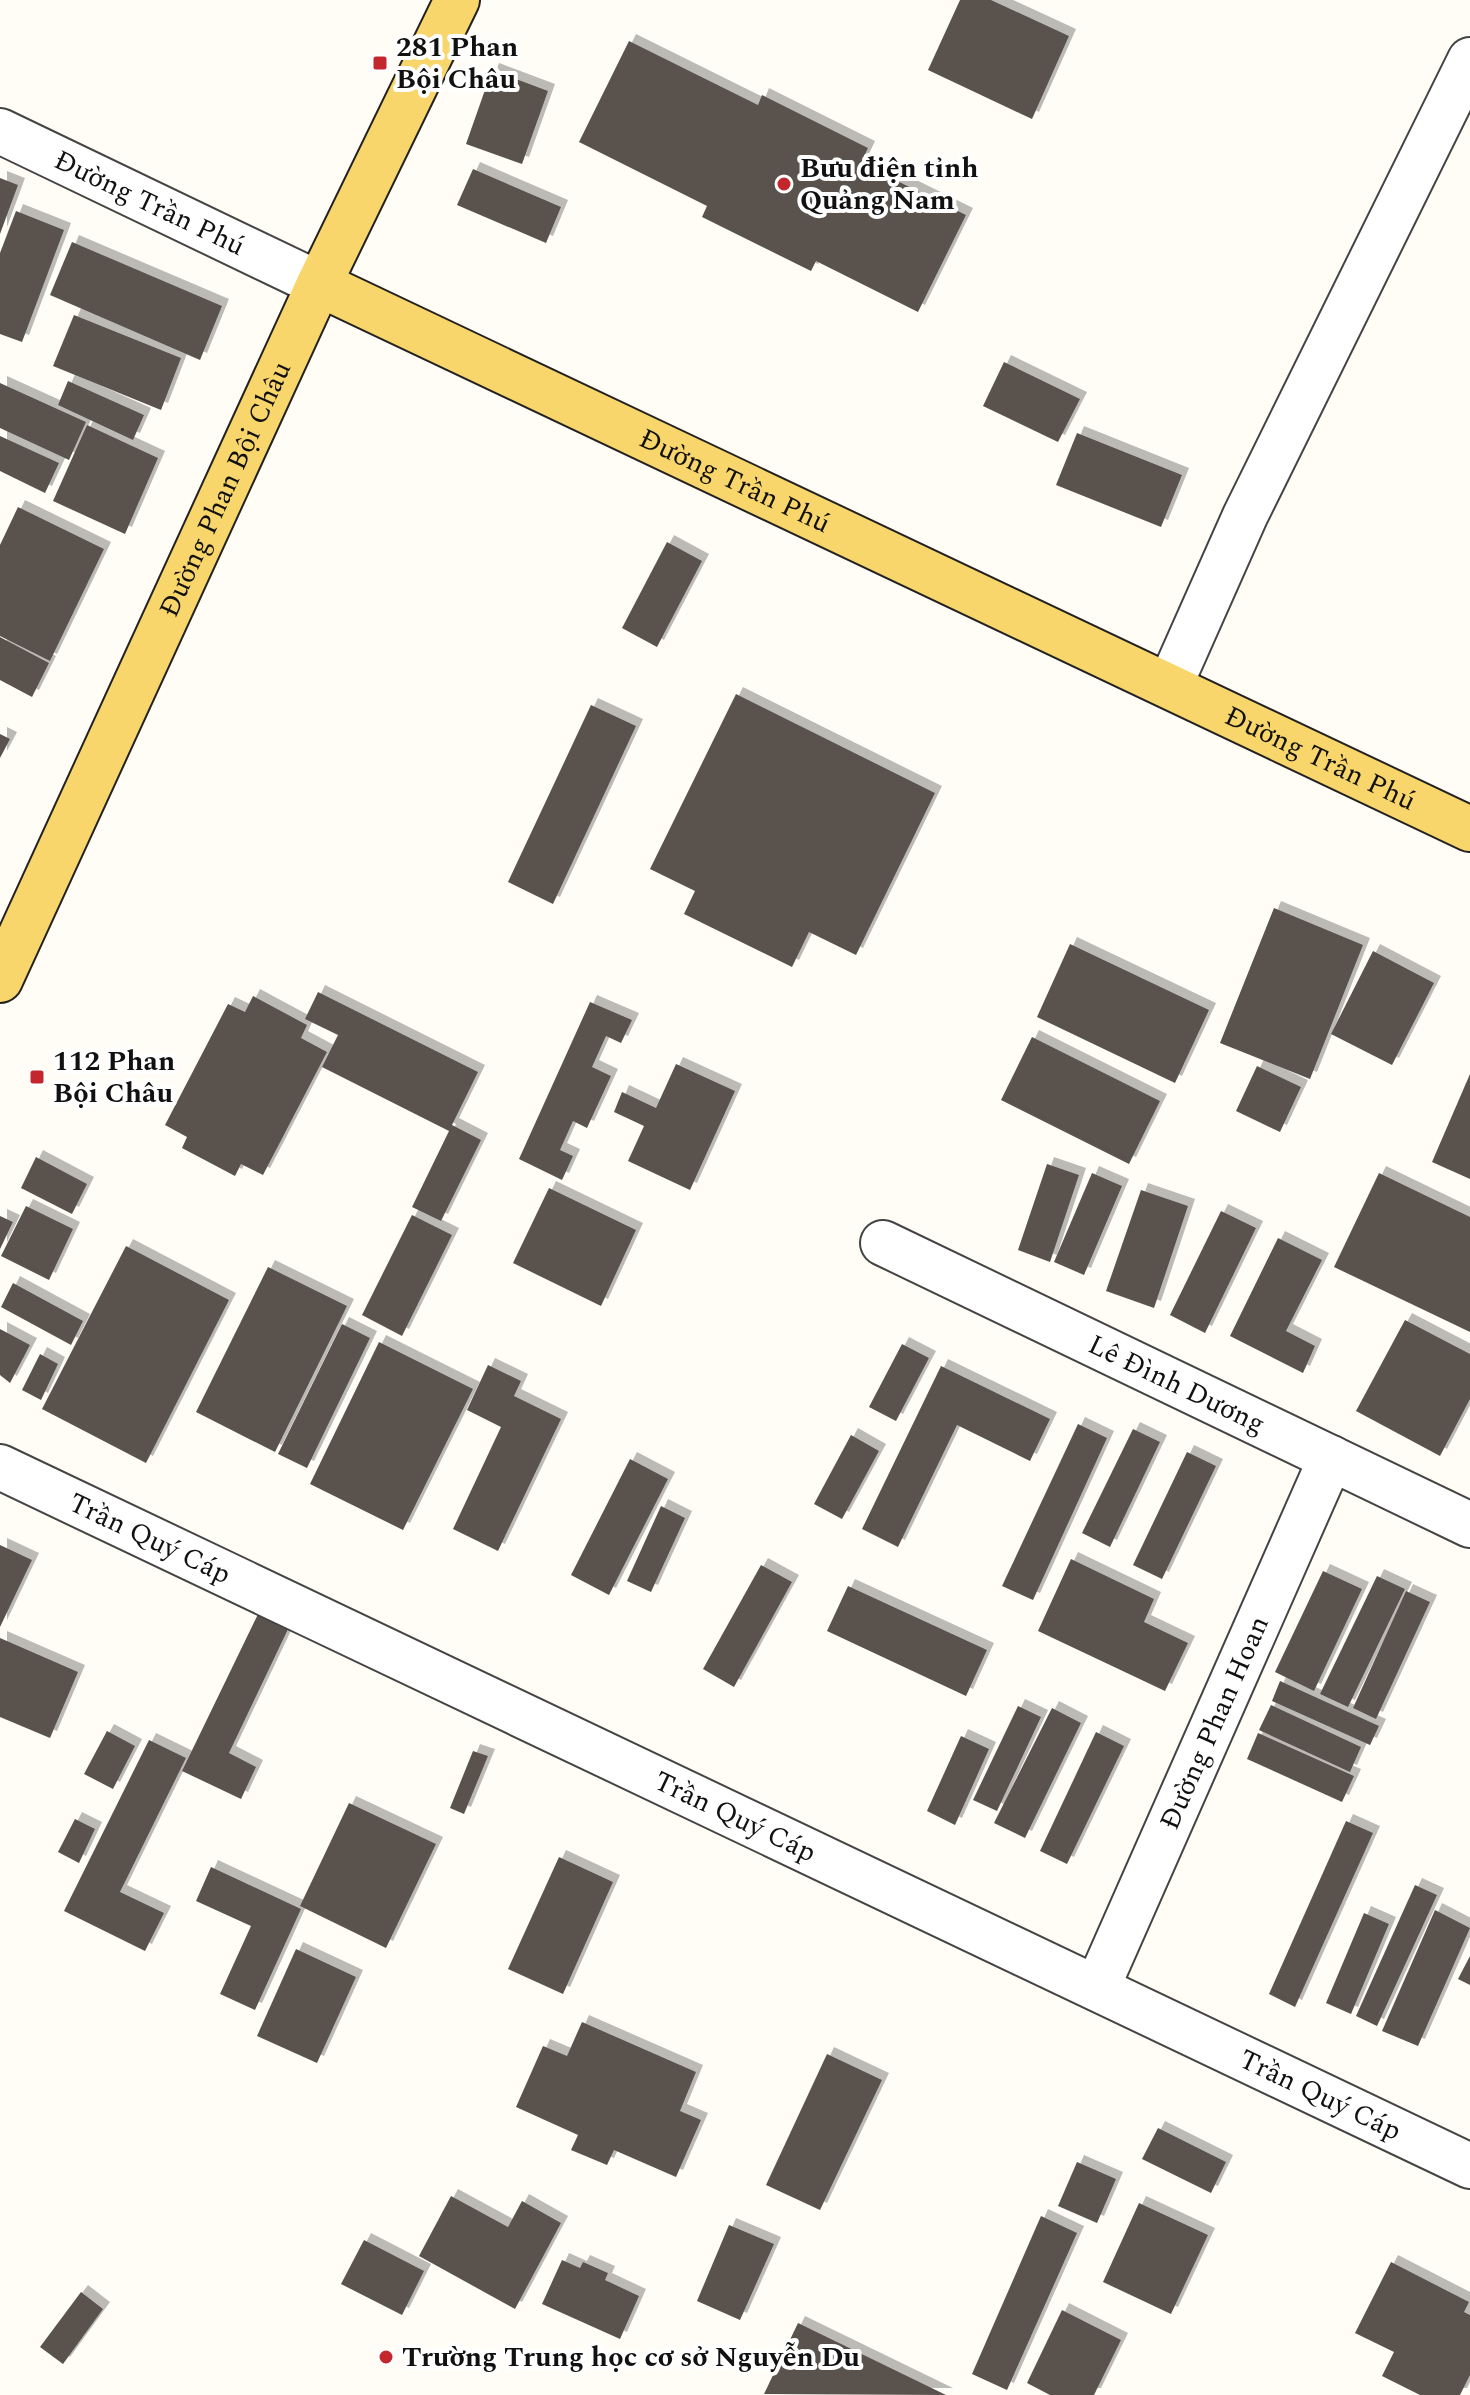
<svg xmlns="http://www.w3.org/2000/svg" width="1470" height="2395" font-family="Spectral,serif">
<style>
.building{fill:#5a524d;filter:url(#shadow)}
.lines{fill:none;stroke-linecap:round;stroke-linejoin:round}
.minor-casing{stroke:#444;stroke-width:48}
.major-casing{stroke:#222;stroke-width:48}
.minor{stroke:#fff;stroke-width:44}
.major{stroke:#f9d66b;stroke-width:44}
.poi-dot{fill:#c4262e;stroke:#fff;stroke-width:3}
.labels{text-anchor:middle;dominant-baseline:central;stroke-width:8;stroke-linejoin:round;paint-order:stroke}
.poi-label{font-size:28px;font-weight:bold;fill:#111;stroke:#fff;text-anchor:start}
.street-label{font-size:28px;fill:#111;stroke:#fff}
</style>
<defs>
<filter id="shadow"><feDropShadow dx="7" dy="-7" stdDeviation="0" flood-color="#0004"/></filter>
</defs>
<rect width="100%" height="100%" fill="#fffdf5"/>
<!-- building -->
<g class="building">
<polygon points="960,0 991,0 1069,36 1032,119 928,70"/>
<polygon points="629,41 758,105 762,95 868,148 861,163 966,215 918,312 816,261 811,271 702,217 707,206 579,142"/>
<polygon points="492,70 548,91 522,164 466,144"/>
<polygon points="473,169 561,207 546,243 457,205"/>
<polygon points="0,178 18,185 0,234"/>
<polygon points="16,211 64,230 22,342 0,334 0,253"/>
<polygon points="72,242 222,306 200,360 50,295"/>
<polygon points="74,315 181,358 161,410 53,366"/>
<polygon points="1004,362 1080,399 1058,442 983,406"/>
<polygon points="68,381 144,415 133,440 58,405"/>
<polygon points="0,383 86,422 69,460 0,428"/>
<polygon points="87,425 158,458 125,534 53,501"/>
<polygon points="1077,433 1182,475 1161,527 1056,485"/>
<polygon points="0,436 59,463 45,493 0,471"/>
<polygon points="18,507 104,549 50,661 0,636 0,545"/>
<polygon points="667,542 702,561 657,647 622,628"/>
<polygon points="0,637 49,663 32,697 0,680"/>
<polygon points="736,694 935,793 856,955 809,932 792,967 684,914 695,891 650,869"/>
<polygon points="591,705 636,726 553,904 508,882"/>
<polygon points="0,734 10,739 0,758"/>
<polygon points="1274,908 1363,945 1310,1079 1220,1043"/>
<polygon points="1070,944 1209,1010 1175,1083 1037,1017"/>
<polygon points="1373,951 1434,983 1392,1065 1331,1034"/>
<polygon points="318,992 478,1072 452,1125 481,1140 441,1221 412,1207 449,1131 322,1067 338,1035 305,1019"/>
<polygon points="253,996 307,1025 301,1038 327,1052 263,1175 241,1164 235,1176 182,1148 187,1137 165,1125 228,1004 245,1012"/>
<polygon points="590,1002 632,1020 621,1043 606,1036 592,1067 611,1076 587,1128 573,1121 560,1150 573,1156 562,1180 519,1159"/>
<polygon points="1032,1037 1160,1101 1129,1164 1001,1100"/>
<polygon points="676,1064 735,1091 690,1190 628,1161 644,1126 614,1112 622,1092 656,1108"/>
<polygon points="1257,1066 1301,1087 1280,1132 1236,1111"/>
<polygon points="1470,1074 1470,1179 1432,1162"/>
<polygon points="36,1157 87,1184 72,1214 21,1188"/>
<polygon points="1047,1164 1079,1175 1050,1262 1018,1250"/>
<polygon points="1092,1173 1122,1186 1084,1275 1054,1262"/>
<polygon points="1379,1173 1470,1217 1470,1332 1334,1267"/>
<polygon points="549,1188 636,1230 601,1306 513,1263"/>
<polygon points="1141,1190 1188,1206 1154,1308 1106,1291"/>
<polygon points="26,1206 73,1229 49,1280 1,1256"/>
<polygon points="1221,1211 1256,1228 1205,1333 1170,1315"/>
<polygon points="412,1215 452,1235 402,1336 362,1315"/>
<polygon points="0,1216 13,1222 0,1249"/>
<polygon points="1278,1238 1322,1260 1286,1331 1315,1346 1303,1373 1230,1336"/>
<polygon points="126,1246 229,1300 146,1463 42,1409"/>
<polygon points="268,1267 347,1306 275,1452 196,1412"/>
<polygon points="13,1283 83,1321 71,1345 1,1307"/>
<polygon points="1405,1320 1470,1354 1470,1399 1440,1456 1356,1411"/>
<polygon points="342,1324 370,1338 307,1468 278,1454"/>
<polygon points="0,1329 30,1345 10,1383 0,1375"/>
<polygon points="379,1342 473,1389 403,1530 310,1484"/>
<polygon points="902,1344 929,1358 896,1421 869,1407"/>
<polygon points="40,1354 58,1364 41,1400 22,1390"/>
<polygon points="488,1365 521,1381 514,1396 561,1419 498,1551 453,1529 501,1427 467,1410"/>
<polygon points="941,1366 1050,1419 1030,1461 957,1425 898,1547 862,1529"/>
<polygon points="1078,1424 1107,1438 1033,1600 1002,1586"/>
<polygon points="1133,1429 1160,1442 1110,1547 1082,1533"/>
<polygon points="851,1435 879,1451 842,1519 814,1504"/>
<polygon points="1187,1452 1216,1466 1162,1579 1133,1565"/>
<polygon points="630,1459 668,1479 609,1595 571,1575"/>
<polygon points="661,1506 685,1518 651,1592 627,1581"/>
<polygon points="0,1545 32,1560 0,1627"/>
<polygon points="1071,1559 1154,1599 1144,1622 1188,1643 1165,1691 1038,1631"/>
<polygon points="761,1565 792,1582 734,1687 703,1669"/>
<polygon points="1323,1571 1362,1589 1314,1691 1275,1672"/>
<polygon points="1377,1576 1405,1589 1348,1707 1320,1694"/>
<polygon points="848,1586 987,1650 966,1696 827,1631"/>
<polygon points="1406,1591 1430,1602 1376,1719 1353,1708"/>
<polygon points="260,1610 290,1625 229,1753 256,1767 241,1799 182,1771"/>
<polygon points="0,1638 78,1672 50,1738 0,1717"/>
<polygon points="1280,1681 1379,1726 1370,1745 1272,1701"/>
<polygon points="1271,1705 1361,1747 1350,1772 1259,1730"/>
<polygon points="1018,1706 1041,1717 997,1811 973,1800"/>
<polygon points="1052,1708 1081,1723 1025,1838 994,1823"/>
<polygon points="107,1731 135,1746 113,1789 84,1774"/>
<polygon points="1096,1732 1124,1746 1067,1864 1040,1851"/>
<polygon points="1258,1733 1354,1776 1342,1802 1247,1759"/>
<polygon points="961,1736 989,1749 955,1825 927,1811"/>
<polygon points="149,1740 186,1758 120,1892 164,1913 145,1951 64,1911"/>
<polygon points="473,1751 488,1756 464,1814 450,1808"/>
<polygon points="349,1803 436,1844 386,1948 300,1906"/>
<polygon points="75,1819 95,1829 79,1863 58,1852"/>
<polygon points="1346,1821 1373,1833 1295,2007 1269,1994"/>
<polygon points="559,1857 613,1882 563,1994 508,1969"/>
<polygon points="211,1867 301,1909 255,2010 220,1994 251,1926 196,1901"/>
<polygon points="1415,1885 1437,1895 1377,2026 1356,2016"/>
<polygon points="1435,1910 1470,1928 1418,2046 1382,2031"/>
<polygon points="1364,1913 1389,1924 1351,2014 1326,2003"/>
<polygon points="296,1949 356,1977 317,2063 257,2036"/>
<polygon points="1470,1956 1470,1985 1458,1979"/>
<polygon points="582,2022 696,2072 680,2111 701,2120 676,2177 614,2150 607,2165 571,2150 578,2135 516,2107 543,2046 567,2056"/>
<polygon points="827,2054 882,2080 820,2210 766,2185"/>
<polygon points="1158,2128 1226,2162 1211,2193 1142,2159"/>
<polygon points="1077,2162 1116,2179 1097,2223 1058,2206"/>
<polygon points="451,2196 508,2227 522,2201 561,2223 515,2309 419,2256"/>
<polygon points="1139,2203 1208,2235 1171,2314 1103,2282"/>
<polygon points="1041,2216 1077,2233 1007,2390 972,2374"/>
<polygon points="729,2225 774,2244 740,2320 697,2301"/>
<polygon points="364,2240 424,2271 402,2315 341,2284"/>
<polygon points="562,2260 580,2268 583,2262 608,2273 605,2280 639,2296 620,2339 542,2304"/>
<polygon points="1391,2262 1469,2302 1464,2312 1470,2315 1470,2375 1460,2395 1420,2395 1382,2376 1394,2352 1355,2333"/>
<polygon points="81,2292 103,2309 63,2364 40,2347"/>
<polygon points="1062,2310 1121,2340 1094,2395 1050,2395 1027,2383"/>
<polygon points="798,2323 946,2395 764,2394"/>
</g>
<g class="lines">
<!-- minor casing -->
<g class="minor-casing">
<g id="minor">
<path id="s1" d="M0 131 319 284"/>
<polyline points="1170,685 1245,516 1470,60"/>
<path id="s2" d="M883 1243 1470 1525"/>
<path id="s3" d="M0 1467 1470 2166"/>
<path id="s4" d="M1097 1988 1331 1458"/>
</g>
</g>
<!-- major casing -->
<g class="major-casing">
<g id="major">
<path id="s5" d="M319 284 1470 829"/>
<path id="s6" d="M0 980 319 284 457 0"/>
</g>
</g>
<!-- minor -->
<use href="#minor" class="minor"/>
<!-- major -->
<use href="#major" class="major"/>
</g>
<!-- markers -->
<g class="poi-dot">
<rect x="372" y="55" width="16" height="16" rx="4"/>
<circle cx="784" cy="184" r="8"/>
<rect x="29" y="1069" width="16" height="16" rx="4"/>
<circle cx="386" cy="2357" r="8"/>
</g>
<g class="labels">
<!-- poi labels -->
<g class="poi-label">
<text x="396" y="47">281 Phan<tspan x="396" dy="32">Bội Châu</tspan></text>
<text x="800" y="168">Bưu điện tỉnh<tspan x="800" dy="32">Quảng Nam</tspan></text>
<text x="53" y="1061">112 Phan<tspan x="53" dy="32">Bội Châu</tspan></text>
<text x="402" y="2357">Trường Trung học cơ sở Nguyễn Du</text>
</g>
<!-- street labels -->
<g class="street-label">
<text stroke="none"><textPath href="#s1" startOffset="166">Đường Trần Phú</textPath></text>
<text stroke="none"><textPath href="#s5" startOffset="460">Đường Trần Phú</textPath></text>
<text stroke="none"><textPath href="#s6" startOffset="540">Đường Phan Bội Châu</textPath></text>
<text stroke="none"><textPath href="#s5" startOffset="1108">Đường Trần Phú</textPath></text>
<text stroke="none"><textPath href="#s2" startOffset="326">Lê Đình Dương</textPath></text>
<text stroke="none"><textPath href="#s3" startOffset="166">Trần Quý Cáp</textPath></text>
<text stroke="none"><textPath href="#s4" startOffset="290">Đường Phan Hoan</textPath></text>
<text stroke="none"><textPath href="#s3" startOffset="814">Trần Quý Cáp</textPath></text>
<text stroke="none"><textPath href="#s3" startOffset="1462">Trần Quý Cáp</textPath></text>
</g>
</g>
</svg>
